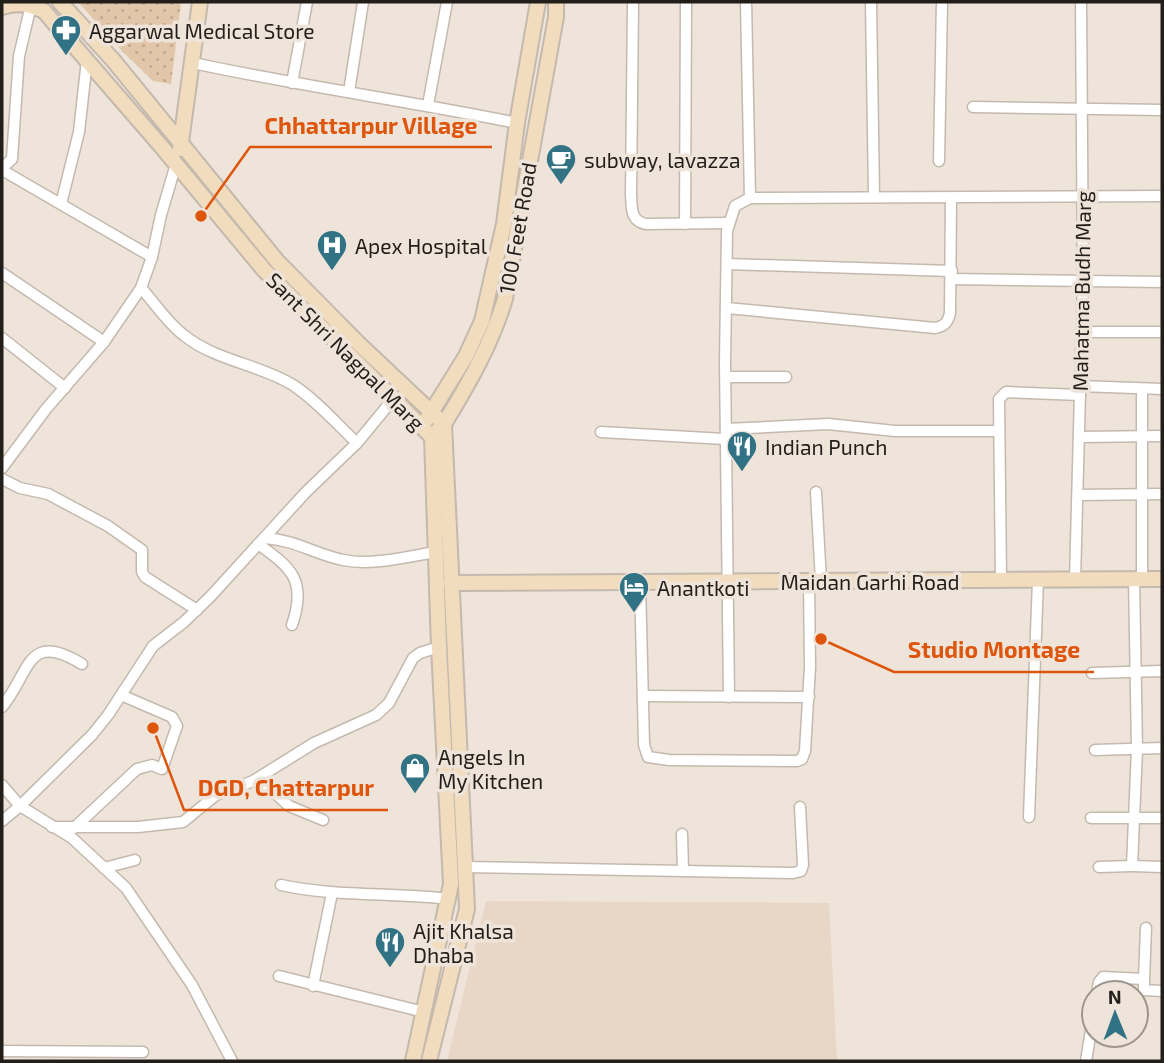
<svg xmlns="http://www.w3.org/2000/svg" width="1164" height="1063" font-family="'Exo 2',sans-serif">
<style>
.built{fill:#e8d7c6}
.garden{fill:url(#garden-dots)}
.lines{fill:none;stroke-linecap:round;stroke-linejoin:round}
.street-casing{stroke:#c4b9ae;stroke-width:13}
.secondary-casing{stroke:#c4b9ae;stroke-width:18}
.street{stroke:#fff;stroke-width:10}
.secondary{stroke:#f2dcbe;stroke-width:14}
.labels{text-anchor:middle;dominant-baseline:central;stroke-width:7;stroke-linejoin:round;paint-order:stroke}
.poi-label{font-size:21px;fill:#221e1a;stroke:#efe4d9;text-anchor:start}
.street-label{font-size:21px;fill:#221e1a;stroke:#efe4d9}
.leader{fill:none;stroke:#de560d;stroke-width:2.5}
.callout-dot{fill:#de560d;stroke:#efe4d9;stroke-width:2.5}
.callout-label{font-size:23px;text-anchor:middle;font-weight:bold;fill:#de560d;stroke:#efe4d9;stroke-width:7;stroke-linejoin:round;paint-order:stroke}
</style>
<defs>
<pattern id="garden-dots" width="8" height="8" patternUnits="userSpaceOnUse" patternTransform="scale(1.75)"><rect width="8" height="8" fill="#e2c6aa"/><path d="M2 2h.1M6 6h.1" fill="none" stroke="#c2aa92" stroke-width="1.8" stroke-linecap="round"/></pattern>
</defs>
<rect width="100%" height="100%" fill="#efe4d9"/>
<!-- built -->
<polygon class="built" points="486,901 829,903 837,1061 447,1061"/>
<!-- garden -->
<polygon class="garden" points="78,2 181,2 171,84 153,81 122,51"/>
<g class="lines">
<!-- street casing -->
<g class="street-casing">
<g id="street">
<path d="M633 2 631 194C632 208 630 221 646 224L729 223"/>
<polyline points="746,2 750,198"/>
<polyline points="871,2 874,196"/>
<path d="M193 63C300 86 409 101 517 123"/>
<polyline points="292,83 307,2"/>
<polyline points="349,92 363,2"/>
<polyline points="428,105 447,2"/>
<polyline points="973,107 1162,110"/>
<polyline points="939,161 942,2"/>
<polyline points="2,168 12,159 19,56 31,5"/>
<polyline points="2,170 152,257"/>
<polyline points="61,204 79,132 87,60"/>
<polyline points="685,224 686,2"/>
<polyline points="727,264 952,271"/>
<polyline points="2,273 104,342"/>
<polyline points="952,279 1162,282"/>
<path d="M141 288C155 303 168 324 185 336 216 361 259 364 293 385 317 401 336 423 357 443"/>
<path d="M727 308 935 328C945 326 948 322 950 313L951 199"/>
<polyline points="1081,332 1162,332"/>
<polyline points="2,338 65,388"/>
<polyline points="726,377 786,377"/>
<polyline points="1080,386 1162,389"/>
<polyline points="1142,389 1142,579"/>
<polyline points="726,429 828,424 895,431 999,431"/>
<polyline points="601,432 725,439"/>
<polyline points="1079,437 1162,436"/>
<polyline points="2,468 46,409 104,342 141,288 152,257 161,215 176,164"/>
<polyline points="2,479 20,488 48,494 108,526 142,550 142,572 145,577 197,610"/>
<polyline points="816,492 821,581"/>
<polyline points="1078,495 1162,494"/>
<path d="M264 538C296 540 314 554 343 560 371 566 406 557 435 552"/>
<path d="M258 544C292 568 307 581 292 625"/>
<polyline points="1001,580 999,399 1006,392 1080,395"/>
<polyline points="1075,580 1083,280 1081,2"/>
<polyline points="640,582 644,745 648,757 669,760 797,761 802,759 805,751 810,667 809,581"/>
<polyline points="1092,673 1162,671"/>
<polyline points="643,696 809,697"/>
<polyline points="729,697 725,362 727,231 735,206 750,198 1162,196"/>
<path d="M2 707C31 672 26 630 82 664"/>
<polyline points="1095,750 1162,748"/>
<polyline points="259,778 289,806 323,820"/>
<polyline points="2,785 20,806 72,838 126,888 192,985 232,1061"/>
<polyline points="1029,817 1038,580"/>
<polyline points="1091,818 1162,818"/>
<polyline points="2,821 20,806 92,735 108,715 153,646 184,622 210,597 306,492 357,443 394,398"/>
<polyline points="52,827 138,827 183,822 216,795 253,781 314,743 376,715 389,703 413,658 420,653 439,647"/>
<polyline points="74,828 137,769 152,765 162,769 177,726 172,717 121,695"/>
<polyline points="682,834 683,871"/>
<polyline points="1132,866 1162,867"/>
<polyline points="465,867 793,873 801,871 803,865 800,807"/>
<polyline points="1099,867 1132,866 1137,749 1134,579"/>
<polyline points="104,868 135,860"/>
<path d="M281 885C336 897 393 892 450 899"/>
<polyline points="279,976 424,1012"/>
<polyline points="1144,979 1144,990 1162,991"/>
<polyline points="313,986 332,893"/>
<polyline points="1097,993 1099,982 1103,977 1144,979 1146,928"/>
<polyline points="2,1051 143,1052"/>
<polyline points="1086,1061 1094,1012"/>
</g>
</g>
<!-- secondary casing -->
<g class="secondary-casing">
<g id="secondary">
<polyline points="60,2 113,60 277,261 357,342 444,424 467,909 429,1061"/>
<path d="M2 7C18 2 29 4 44 11L161 146 264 270 432 437 439 647 451 884 413 1061"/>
<polyline points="180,149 200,2"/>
<polyline points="427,419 466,356 482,321 504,224 517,123 538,2"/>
<path d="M438 430 444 424C469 383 491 345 505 299L556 17V2"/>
<polyline points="451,583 1162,579"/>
</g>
</g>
<!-- street -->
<use href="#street" class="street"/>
<!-- secondary -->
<use href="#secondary" class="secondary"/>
</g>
<!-- icons -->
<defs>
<g id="pharmacy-pin" transform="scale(1.575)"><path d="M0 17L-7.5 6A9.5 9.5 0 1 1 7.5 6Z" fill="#317385" stroke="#efe4d9"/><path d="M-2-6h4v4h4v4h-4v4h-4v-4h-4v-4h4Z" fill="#fff"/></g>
<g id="cafe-pin" transform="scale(1.575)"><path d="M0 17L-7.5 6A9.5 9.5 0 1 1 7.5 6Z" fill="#317385" stroke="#efe4d9"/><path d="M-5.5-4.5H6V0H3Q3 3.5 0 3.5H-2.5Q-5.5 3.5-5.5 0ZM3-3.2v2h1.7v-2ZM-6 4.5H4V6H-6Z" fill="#fff"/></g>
<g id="hospital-pin" transform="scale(1.575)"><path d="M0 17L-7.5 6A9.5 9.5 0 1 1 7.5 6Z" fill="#317385" stroke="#efe4d9"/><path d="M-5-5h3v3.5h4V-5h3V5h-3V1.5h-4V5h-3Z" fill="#fff"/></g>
<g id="restaurant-pin" transform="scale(1.575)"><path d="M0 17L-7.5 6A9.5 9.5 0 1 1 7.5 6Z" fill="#317385" stroke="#efe4d9"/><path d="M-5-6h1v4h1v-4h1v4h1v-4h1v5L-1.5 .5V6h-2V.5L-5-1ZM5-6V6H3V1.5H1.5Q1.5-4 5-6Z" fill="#fff"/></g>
<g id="hotel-pin" transform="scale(1.575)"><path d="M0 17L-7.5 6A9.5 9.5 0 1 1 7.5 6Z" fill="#317385" stroke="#efe4d9"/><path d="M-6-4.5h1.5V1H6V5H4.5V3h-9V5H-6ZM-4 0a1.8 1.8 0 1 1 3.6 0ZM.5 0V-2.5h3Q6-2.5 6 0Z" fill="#fff"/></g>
<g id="shop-pin" transform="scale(1.575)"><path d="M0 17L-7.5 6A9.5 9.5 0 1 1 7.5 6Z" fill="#317385" stroke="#efe4d9"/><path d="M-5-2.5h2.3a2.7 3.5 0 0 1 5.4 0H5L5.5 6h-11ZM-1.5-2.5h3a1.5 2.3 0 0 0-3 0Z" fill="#fff"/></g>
</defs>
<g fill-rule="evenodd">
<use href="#pharmacy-pin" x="66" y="30"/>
<use href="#cafe-pin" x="561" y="159"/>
<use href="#hospital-pin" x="332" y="245"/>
<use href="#restaurant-pin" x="742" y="446"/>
<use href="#hotel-pin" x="634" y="587"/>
<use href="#shop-pin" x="415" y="768"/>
<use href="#restaurant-pin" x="390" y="942"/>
</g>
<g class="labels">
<!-- poi labels -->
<g class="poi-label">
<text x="89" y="30">Aggarwal Medical Store</text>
<text x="584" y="159">subway, lavazza</text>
<text x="355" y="245">Apex Hospital</text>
<text x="765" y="446">Indian Punch</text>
<text x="657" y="587">Anantkoti</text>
<text x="438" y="756">Angels In<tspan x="438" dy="24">My Kitchen</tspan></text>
<text x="413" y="930">Ajit Khalsa<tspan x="413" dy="24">Dhaba</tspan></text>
</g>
<!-- street labels -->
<g class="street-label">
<text transform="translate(517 228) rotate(-80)">100 Feet Road</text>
<text transform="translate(1081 291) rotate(-89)">Mahatma Budh Marg</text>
<text transform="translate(346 351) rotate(45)">Sant Shri Nagpal Marg</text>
<text x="870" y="581">Maidan Garhi Road</text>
</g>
</g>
<!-- callouts -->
<path class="leader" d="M201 216L250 147H492M821 639L894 672H1094M153 728L184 810H388"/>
<g class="callout-dot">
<circle cx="201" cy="216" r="7"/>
<circle cx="821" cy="639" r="7"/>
<circle cx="153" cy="728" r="7"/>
</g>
<g class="callout-label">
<text x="371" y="134">Chhattarpur Village</text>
<text x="994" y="658">Studio Montage</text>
<text x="286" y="796">DGD, Chattarpur</text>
</g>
<!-- border -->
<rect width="1164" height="1063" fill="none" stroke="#221e1a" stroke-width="7"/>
<!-- north arrow -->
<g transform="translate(1115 1014) rotate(359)"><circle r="33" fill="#efe4d9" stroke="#9d958d" stroke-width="2"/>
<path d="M0-5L12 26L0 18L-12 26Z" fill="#317385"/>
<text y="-10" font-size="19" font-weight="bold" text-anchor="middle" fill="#221e1a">N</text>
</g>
</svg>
